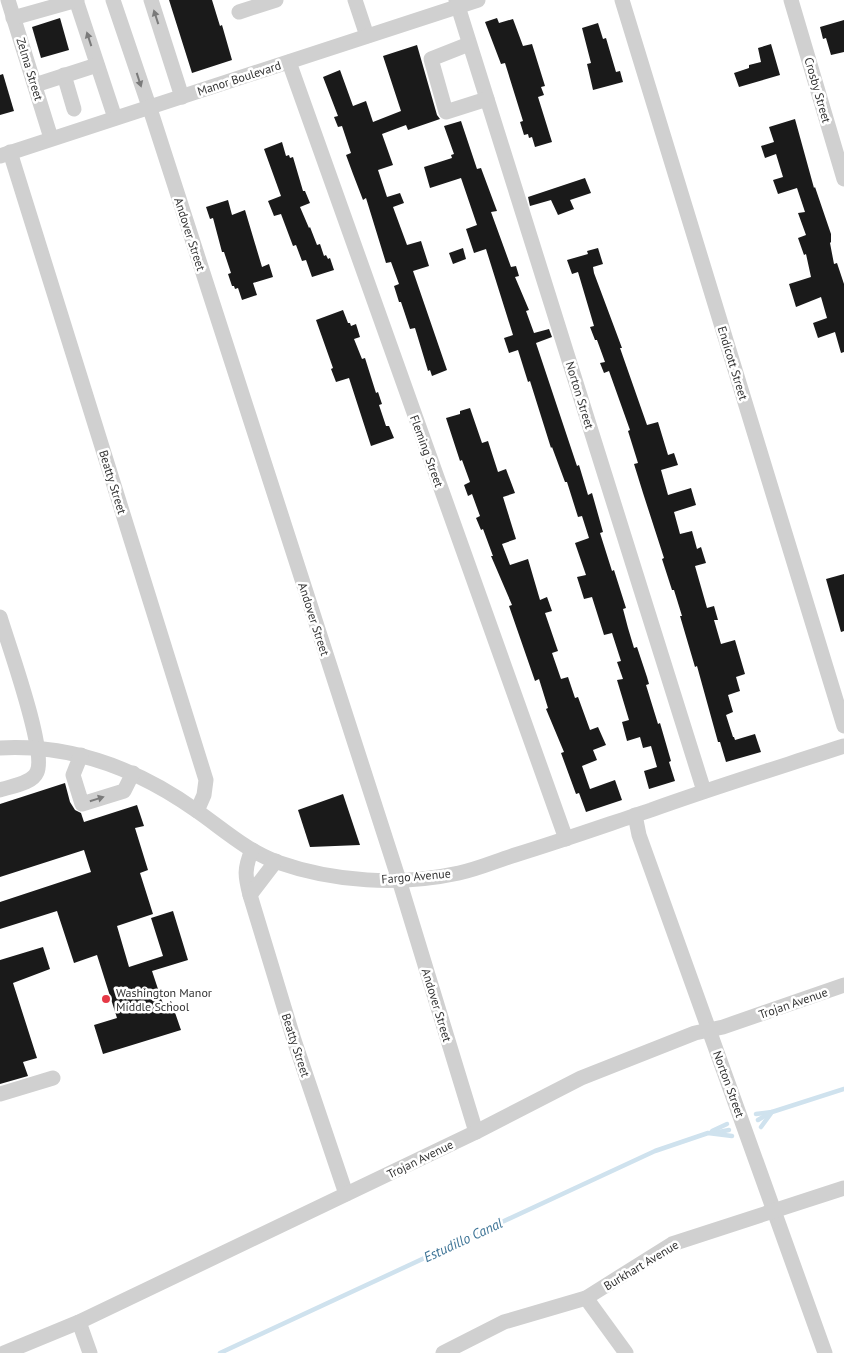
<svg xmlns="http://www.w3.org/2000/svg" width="844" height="1353" font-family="'PT Sans',sans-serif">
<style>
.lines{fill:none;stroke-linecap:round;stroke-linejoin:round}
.stream{stroke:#cfe2ee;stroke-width:4.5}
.building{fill:#1a1a1a}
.minor{stroke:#d0d0d0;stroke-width:15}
.oneway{fill:#7a7a7a}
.poi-dot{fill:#e63946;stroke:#fff;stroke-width:2}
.labels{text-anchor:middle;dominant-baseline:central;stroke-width:5;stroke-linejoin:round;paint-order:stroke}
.street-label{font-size:12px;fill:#333;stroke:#fff}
.poi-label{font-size:12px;fill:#333;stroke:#fff;text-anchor:start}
.water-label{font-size:14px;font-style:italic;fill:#3f7597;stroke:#fff}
</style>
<rect width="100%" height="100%" fill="#fff"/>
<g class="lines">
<!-- stream -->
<g class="stream">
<polyline points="756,1114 772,1112"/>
<polyline points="758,1120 768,1114"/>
<polyline points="761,1127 772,1112 844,1089"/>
<polyline points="712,1131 727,1124"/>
<polyline points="714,1133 729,1130"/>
<polyline points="220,1353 655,1151 708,1133 732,1136"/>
</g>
</g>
<!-- building -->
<g class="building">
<polygon points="169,0 212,0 220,26 222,25 232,60 192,73"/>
<polygon points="60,18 69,50 41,58 32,27"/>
<polygon points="497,18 499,23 513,19 523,46 532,44 545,86 541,87 544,95 538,97 552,142 535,147 532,137 529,138 528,134 524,135 520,122 523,121 505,63 501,64 485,22"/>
<polygon points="844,20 844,52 831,55 826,38 823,39 820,27"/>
<polygon points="598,23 603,39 606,38 616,72 620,71 623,82 593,90 587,64 591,63 582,28"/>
<polygon points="771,44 780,75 739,87 734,73 749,68 749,65 761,62 758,48"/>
<polygon points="417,45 437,115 440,119 408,130 406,125 382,134 393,165 378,170 387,197 400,193 404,203 393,207 407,245 421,241 429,266 413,271 447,370 432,376 430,370 428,371 415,328 410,329 401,302 399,302 394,286 399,284 391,262 386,263 366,198 363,200 353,174 346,155 351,153 342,126 338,127 334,117 338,116 323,77 340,70 353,106 366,101 373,122 401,111 383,56"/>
<polygon points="3,74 14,111 0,115 0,75"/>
<polygon points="795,119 814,188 815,187 831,234 831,242 830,243 834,264 837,263 844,284 844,352 841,353 835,332 818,338 813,323 827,318 821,297 796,307 789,284 811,277 806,254 804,255 798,238 806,235 798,213 805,212 797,188 778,194 773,180 783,177 776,154 765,158 761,146 774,142 769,127"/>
<polygon points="461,121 477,169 481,168 497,211 491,212 511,267 516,266 519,276 515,277 529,310 526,311 534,333 549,329 552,337 536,343 577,466 579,465 588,495 592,493 603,532 600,533 612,571 614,570 626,608 623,609 628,628 634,648 637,647 647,677 649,684 646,685 658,724 660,723 671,761 669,762 675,781 649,789 644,771 657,767 651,746 643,748 640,737 627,741 622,722 629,720 617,680 623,679 617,662 621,661 612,633 604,635 592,597 584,599 577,577 586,575 575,543 589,538 582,516 578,517 567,482 565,482 552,447 551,448 530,381 528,382 518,350 509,353 504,338 513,335 486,249 474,253 466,229 477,225 461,178 430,188 424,167 452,158 451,155 454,154 444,126"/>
<polygon points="282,142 286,156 289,155 290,158 293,157 303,191 305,191 310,203 300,207 309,228 310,227 317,245 320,244 324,256 326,255 328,259 330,258 334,270 312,277 306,260 302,261 296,245 293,246 281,214 274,216 268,201 281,196 264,149"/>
<polygon points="585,178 591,193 570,200 574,209 558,215 551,200 530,206 528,197"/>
<polygon points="228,200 232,215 245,210 262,267 269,264 273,277 253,283 257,295 242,300 238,288 235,289 234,286 232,286 228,274 231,273 224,252 222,252 213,218 210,219 206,207"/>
<polygon points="463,248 466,259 453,264 449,253"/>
<polygon points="598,248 603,264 593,267 594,273 622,348 620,348 647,425 658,422 668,455 674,453 678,465 661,470 668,495 691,488 696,505 674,512 680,534 692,531 697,549 701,547 706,563 695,566 707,608 714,606 718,620 714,620 721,644 735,640 745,674 736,677 740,691 728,695 733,712 726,715 733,737 734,737 735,740 755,734 761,752 726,762 720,742 718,742 697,666 695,667 680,616 682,616 674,590 672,590 662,559 664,558 643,493 634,464 638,463 628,431 630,430 609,371 604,373 600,363 605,362 597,340 595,340 590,327 594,326 578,272 572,274 567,260 588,254 587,251"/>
<polygon points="343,310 348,323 350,323 351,326 356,324 360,337 354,339 362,359 365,358 376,393 378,392 382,404 379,405 386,426 389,426 394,438 371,446 349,378 336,382 331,369 333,368 316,320"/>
<polygon points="470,408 482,443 488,441 498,472 506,469 515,493 503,497 516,539 502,544 510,565 528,559 540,600 547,597 552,611 545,613 558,651 552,653 561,679 568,677 575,698 578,697 590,730 598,727 606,745 593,750 597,760 582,766 590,789 615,780 622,800 586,812 579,793 576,794 561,753 564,752 546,709 548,708 539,679 535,681 509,606 512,605 491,556 493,556 483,529 481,530 476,518 480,516 472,494 468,496 464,485 470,482 462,460 460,461 446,418 460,414 460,411"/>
<polygon points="844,574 844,631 841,632 826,579"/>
<polygon points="65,783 70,802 75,810 81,813 84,822 137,805 144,826 135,828 148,870 140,873 153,914 117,926 129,967 163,956 151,918 173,911 188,960 152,971 163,1004 171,1001 181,1030 103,1054 94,1025 117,1018 97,955 74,963 57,911 0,929 0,902 91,872 84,850 0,877 0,804"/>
<polygon points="343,794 360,845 310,847 298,810"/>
<polygon points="43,947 50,969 13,983 37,1058 23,1062 28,1076 0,1084 0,960"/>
</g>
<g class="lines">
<!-- minor -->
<g class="minor">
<polyline points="8,0 51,138"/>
<polyline points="76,0 115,118"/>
<polyline points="113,0 153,118 399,880 476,1132"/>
<polyline points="151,0 182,97"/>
<polyline points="355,0 367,36"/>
<polyline points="456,0 704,791"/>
<polyline points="622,0 844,726"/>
<polyline points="791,0 844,179"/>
<polyline points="239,12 276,0"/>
<polyline points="13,18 77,0"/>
<polyline points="469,44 431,59 446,112 487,99"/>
<polyline points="289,62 566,839"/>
<polyline points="64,75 74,109"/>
<polyline points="35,85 97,65"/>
<polyline points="10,152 206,780 204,795 197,811"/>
<polyline points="0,156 478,0"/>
<path d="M0 617C8 644 47 751 37 772 32 784 11 786 0 790"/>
<path d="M0 748C74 744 138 769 197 811 223 829 247 851 277 862 334 882 399 886 459 873 478 869 496 861 515 855 561 841 606 825 651 810 715 787 780 767 844 746"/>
<polyline points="81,755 73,775 82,804 124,791 133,773"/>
<polyline points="635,815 639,835 825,1353"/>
<path d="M252 850C244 869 245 876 250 895L294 1040 346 1194"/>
<polyline points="250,895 276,861"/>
<polyline points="0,1094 53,1078"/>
<polyline points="586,1298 626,1353"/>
<polyline points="79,1322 90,1353"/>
<polyline points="4,1353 79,1322 476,1132 581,1078 695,1033 723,1027 844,985"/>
<polyline points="443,1353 504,1322 586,1298 672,1244 844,1188"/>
</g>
</g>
<!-- one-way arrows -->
<defs><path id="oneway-solid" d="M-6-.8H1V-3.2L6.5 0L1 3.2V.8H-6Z" transform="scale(1.25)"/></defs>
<g class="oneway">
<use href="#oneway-solid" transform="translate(156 17) rotate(-108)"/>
<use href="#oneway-solid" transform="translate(89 39) rotate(-108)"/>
<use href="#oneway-solid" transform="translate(139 80) rotate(72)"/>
<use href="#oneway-solid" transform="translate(97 799) rotate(-17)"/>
</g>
<!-- markers -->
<circle class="poi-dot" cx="106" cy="999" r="5"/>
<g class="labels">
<!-- street labels -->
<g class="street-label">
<text transform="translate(30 69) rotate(73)">Zelma Street</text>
<text transform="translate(239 78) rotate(-18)">Manor Boulevard</text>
<text transform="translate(818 90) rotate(74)">Crosby Street</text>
<text transform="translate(190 234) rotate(72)">Andover Street</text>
<text transform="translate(733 363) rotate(73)">Endicott Street</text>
<text transform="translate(580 395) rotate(73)">Norton Street</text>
<text transform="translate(427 451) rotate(70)">Fleming Street</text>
<text transform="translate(113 482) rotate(73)">Beatty Street</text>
<text transform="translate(314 619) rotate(72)">Andover Street</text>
<text transform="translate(416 876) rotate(-5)">Fargo Avenue</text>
<text transform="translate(793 1003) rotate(-19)">Trojan Avenue</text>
<text transform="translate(437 1005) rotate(73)">Andover Street</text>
<text transform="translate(296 1045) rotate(72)">Beatty Street</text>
<text transform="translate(729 1084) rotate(70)">Norton Street</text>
<text transform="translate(420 1159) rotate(-26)">Trojan Avenue</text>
<text transform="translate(641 1265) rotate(-31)">Burkhart Avenue</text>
</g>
<!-- poi labels -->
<g class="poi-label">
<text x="116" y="992">Washington Manor<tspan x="116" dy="14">Middle School</tspan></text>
</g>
<!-- water labels -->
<g class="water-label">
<text transform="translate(463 1240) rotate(-25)">Estudillo Canal</text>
</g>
</g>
</svg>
